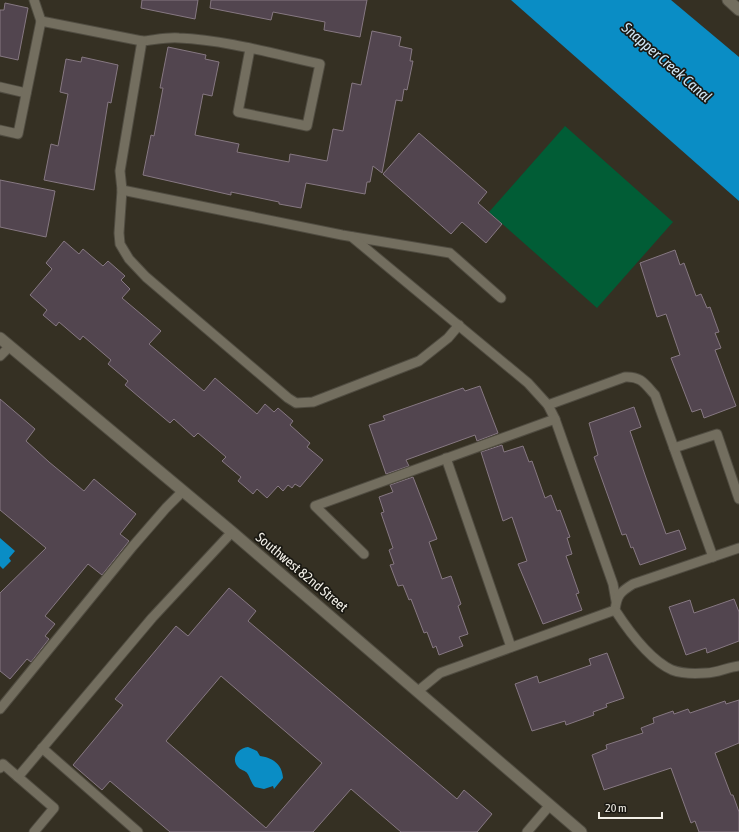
<svg xmlns="http://www.w3.org/2000/svg" width="739" height="832" font-family="'Asap Condensed',sans-serif">
<style>
.green{fill:#015d36}
.water{fill:#0a8dc5}
.building{fill:#52454f;stroke:#867882;fill-rule:evenodd}
.lines{fill:none;stroke-linecap:round;stroke-linejoin:round}
.service-casing{stroke:#504c41;stroke-width:11}
.minor-casing{stroke:#504c41;stroke-width:13}
.tertiary-casing{stroke:#504c41;stroke-width:13}
.service{stroke:#736e5f;stroke-width:9}
.minor{stroke:#736e5f;stroke-width:11}
.tertiary{stroke:#736e5f;stroke-width:11}
.labels{text-anchor:middle;dominant-baseline:central;stroke-width:3.5;stroke-linejoin:round;paint-order:stroke}
.street-label{font-size:14px;fill:#f3f0e8;stroke:#1a1812}
.water-label{font-size:15px;font-style:italic;fill:#d1e8f7;stroke:#1a1812}
</style>
<rect width="100%" height="100%" fill="#353023"/>
<!-- green -->
<polygon class="green" points="565,126 673,222 597,308 489,212"/>
<!-- water -->
<g class="water">
<polygon points="511,0 671,0 739,57 739,201"/>
<polygon points="0,538 15,551 9,558 11,561 3,569 0,566"/>
<path d="M248 747 257 751 260 756C273 758 282 764 283 778L274 789 273 786 264 789 255 787C251 783 250 777 247 773 246 771 241 770 239 768 230 760 237 748 248 747Z"/>
</g>
<!-- building -->
<g class="building">
<polygon points="142,0 198,0 195,19 141,8"/>
<polygon points="211,0 367,0 360,37 324,30 325,22 273,12 271,20 210,8"/>
<polygon points="5,3 28,8 18,60 0,56 0,10 4,10"/>
<polygon points="372,31 401,37 399,46 412,49 410,61 413,61 407,90 404,89 402,101 396,100 382,173 373,166 370,182 367,182 365,194 306,183 301,208 279,204 279,202 231,192 231,195 143,175 151,135 154,136 163,88 160,88 168,47 206,55 205,59 219,62 212,96 203,94 195,135 239,144 237,152 289,162 290,154 327,161 333,129 343,131 352,83 361,85"/>
<polygon points="82,57 118,65 111,103 108,102 94,190 44,180 51,144 58,146 68,94 60,92 66,59 81,62"/>
<polygon points="419,133 487,192 478,203 502,224 486,243 462,222 451,234 383,174"/>
<polygon points="0,180 55,191 46,237 0,227"/>
<polygon points="64,241 79,254 83,249 103,266 108,261 125,276 121,280 130,289 122,298 161,331 149,344 204,391 215,378 257,414 265,404 274,412 278,408 293,421 290,425 310,443 307,447 323,460 300,487 295,484 292,488 288,485 283,491 278,486 267,498 257,489 253,494 238,481 241,477 222,461 226,457 198,433 194,437 174,419 170,423 139,397 125,385 128,381 108,364 111,360 83,336 80,340 59,322 56,326 43,315 47,310 30,295 52,269 46,263"/>
<polygon points="675,250 680,265 684,263 696,296 701,294 707,308 710,307 719,332 715,333 721,348 715,350 736,406 704,418 701,409 692,412 671,358 680,355 666,314 657,317 640,263"/>
<polygon points="480,386 498,433 477,441 475,435 406,460 409,466 386,474 369,425 385,420 383,416 463,388 465,391"/>
<polygon points="0,399 35,429 26,441 49,462 84,491 94,479 136,514 120,534 129,541 102,575 88,564 45,616 55,624 45,636 49,639 31,662 27,659 10,679 0,671 0,593 46,548 0,510"/>
<polygon points="634,407 641,427 630,431 645,475 666,534 679,530 686,549 640,565 633,547 631,548 626,534 622,535 604,485 594,457 598,455 589,423"/>
<polygon points="502,445 504,452 523,446 529,462 532,461 545,498 551,495 557,511 560,510 570,537 567,538 572,554 566,556 579,593 576,594 582,610 543,624 518,564 527,561 512,517 503,521 481,452"/>
<polygon points="413,477 437,539 429,542 442,579 451,576 461,604 458,606 468,634 459,637 463,646 439,655 436,646 433,648 427,632 424,633 411,599 409,600 403,585 398,586 390,565 394,564 389,550 393,548 381,513 384,512 379,497 393,492 390,485"/>
<path d="M229 588 256 611 248 621 343 702 457 799 464 790 492 814 477 832H401L351 789 313 832H170L110 781 102 790 73 765 123 705 115 699 176 626 188 636ZM221 676 322 763 266 828 166 741Z"/>
<polygon points="734,599 739,612 739,641 707,653 706,648 686,655 669,607 690,600 694,613"/>
<polygon points="607,653 624,698 606,704 607,707 593,712 594,715 566,725 565,721 532,731 515,684 537,676 539,683 591,665 589,659"/>
<polygon points="739,700 739,743 715,753 731,795 733,795 739,812 739,832 699,832 695,821 691,823 671,768 604,790 592,755 607,749 606,745 643,733 641,728 654,723 653,718 673,711 674,714 688,709 690,713 725,701 726,704"/>
</g>
<g class="lines">
<!-- service casing -->
<g class="service-casing">
<g id="service">
<polyline points="34,0 41,21"/>
<path d="M250 49 238 112 307 126 320 64C274 54 226 40 179 38 167 37 154 40 142 41L120 171 122 190 119 233 120 244 129 259 146 277 288 398 296 403 313 402 419 361 448 338 459 325"/>
<polyline points="0,87 26,93"/>
<polyline points="0,130 18,134 41,21 142,41"/>
<polyline points="122,190 342,235 450,253 501,298"/>
<polyline points="352,237 528,383 548,405 555,419 613,584 616,601"/>
<polyline points="0,356 10,346"/>
<path d="M548 405 625 377C641 376 645 384 655 395L713 557"/>
<polyline points="674,448 717,434 739,499"/>
<polyline points="446,458 511,647"/>
<path d="M739 548 633 584C620 592 617 595 615 610 628 630 650 660 672 670 683 674 694 674 706 673 717 673 728 667 739 666"/>
<polyline points="364,554 315,506 555,419"/>
<polyline points="418,691 440,673 615,610"/>
<polyline points="0,709 133,546 166,508 183,491"/>
<polyline points="42,748 138,832"/>
<polyline points="0,768 3,764 18,777 152,618 232,532"/>
<polyline points="18,777 54,808 34,832"/>
<polyline points="527,832 550,805"/>
</g>
</g>
<!-- minor casing -->
<g class="minor-casing">
<polyline id="minor" points="728,0 739,10"/>
</g>
<!-- tertiary casing -->
<g class="tertiary-casing">
<polyline id="tertiary" points="0,338 232,532 581,832"/>
</g>
<!-- service -->
<use href="#service" class="service"/>
<!-- minor -->
<use href="#minor" class="minor"/>
<!-- tertiary -->
<use href="#tertiary" class="tertiary"/>
</g>
<g class="labels">
<!-- street labels -->
<g class="street-label">
<text transform="translate(302 572) rotate(40)">Southwest 82nd Street</text>
</g>
<!-- water labels -->
<g class="water-label">
<text transform="translate(667 62) rotate(41)">Snapper Creek Canal</text>
</g>
</g>
<!-- scale -->
<path d="M599 812v6h63v-6" fill="none" stroke="#f3f0e8" stroke-width="2"/>
<text x="605" y="812" font-size="12" fill="#f3f0e8" stroke="#1a1812" stroke-width="3" paint-order="stroke">20 m</text>
</svg>
